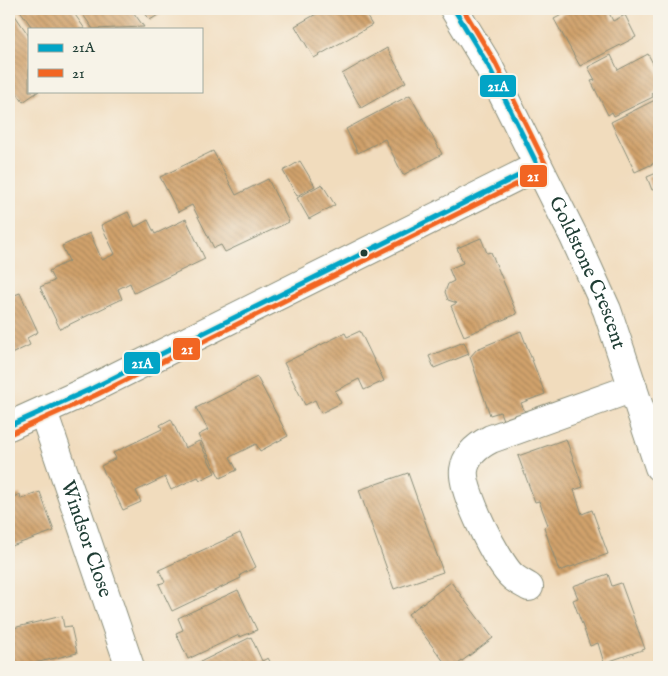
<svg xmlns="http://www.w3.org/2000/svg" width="668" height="676" font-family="'IM FELL English',serif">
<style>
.building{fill:url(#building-back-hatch)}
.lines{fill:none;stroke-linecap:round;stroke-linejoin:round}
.minor-casing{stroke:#888c78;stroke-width:30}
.minor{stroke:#fff;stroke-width:28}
.bus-1-casing{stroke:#f7f3e8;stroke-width:9}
.bus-2-casing{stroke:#f7f3e8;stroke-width:9}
.bus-1{stroke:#02a4c6;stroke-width:5}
.bus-2{stroke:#f26522;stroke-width:5}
.bus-dot{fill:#1f3d34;stroke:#f7f3e8;stroke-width:2}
.labels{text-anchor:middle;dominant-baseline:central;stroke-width:4.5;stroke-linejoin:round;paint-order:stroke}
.street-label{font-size:20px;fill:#1f3d34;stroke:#f7f3e8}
.line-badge{stroke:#f7f3e8;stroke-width:2}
.badge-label{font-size:14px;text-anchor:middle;font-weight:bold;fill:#fff}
</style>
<defs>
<pattern id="building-back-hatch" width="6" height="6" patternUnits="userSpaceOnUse" patternTransform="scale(1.25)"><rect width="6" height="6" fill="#d1a26c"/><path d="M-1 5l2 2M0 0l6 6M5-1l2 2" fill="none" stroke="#a9855a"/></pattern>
</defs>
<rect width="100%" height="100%" fill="#f7f3e8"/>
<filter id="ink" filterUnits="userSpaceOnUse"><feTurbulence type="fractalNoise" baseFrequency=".02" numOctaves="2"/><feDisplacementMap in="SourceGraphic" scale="10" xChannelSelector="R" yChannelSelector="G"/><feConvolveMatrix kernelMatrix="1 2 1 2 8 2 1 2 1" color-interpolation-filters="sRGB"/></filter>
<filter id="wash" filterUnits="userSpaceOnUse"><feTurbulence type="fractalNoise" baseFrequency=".0096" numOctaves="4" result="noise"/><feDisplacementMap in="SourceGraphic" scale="20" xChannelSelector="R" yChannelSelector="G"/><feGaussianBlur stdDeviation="1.12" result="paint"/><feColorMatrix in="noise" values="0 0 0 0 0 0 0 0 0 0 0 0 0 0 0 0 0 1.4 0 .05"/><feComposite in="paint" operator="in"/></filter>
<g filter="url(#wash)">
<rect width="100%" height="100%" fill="#f1dcbd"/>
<g id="blocks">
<!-- building -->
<g class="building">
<polygon points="19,9 71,9 85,29 33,29"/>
<polygon points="79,9 131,9 144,27 93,29"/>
<polygon points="142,9 168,9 150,20"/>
<polygon points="325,9 362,9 372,25 314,58 295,26"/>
<polygon points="573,9 607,9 613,21 625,15 636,37 580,66 554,19"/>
<polygon points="12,11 29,36 29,91 39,91 23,102 9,81 9,13"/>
<polygon points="387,48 406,82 361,108 342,74"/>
<polygon points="648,54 659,75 659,89 651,93 653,97 614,116 612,112 608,115 591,81 595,80 588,67 611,55 618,70"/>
<polygon points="410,95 442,154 403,175 385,139 358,153 346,129"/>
<polygon points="659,98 659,161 635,172 611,122"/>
<polygon points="213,151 236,195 268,179 289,222 225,252 221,245 214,248 192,205 178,212 160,177"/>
<polygon points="300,161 315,186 297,196 283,171"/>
<polygon points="659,172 659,188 652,190 647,177"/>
<polygon points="322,184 335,205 309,219 297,198"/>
<polygon points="128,212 135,227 148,220 155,234 186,219 205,259 134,293 130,283 118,289 122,299 60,329 40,287 54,281 49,271 69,261 62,246 90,233 102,260 115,254 101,225"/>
<polygon points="481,238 487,253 491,252 517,314 464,336 451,306 457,303 448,300 445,292 448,284 454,281 449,269 463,263 457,248"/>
<polygon points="20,293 38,332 27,338 30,345 9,355 9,297"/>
<polygon points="360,331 384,381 364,390 359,379 335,391 341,403 321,413 315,400 305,405 284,363 345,333 347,337"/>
<polygon points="521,331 545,394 521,403 525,412 503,420 500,412 490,415 470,357 477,349"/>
<polygon points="464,342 469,354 434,368 429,356"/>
<polygon points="257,377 288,436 260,451 256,444 230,457 237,470 220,478 198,435 208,430 196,408"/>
<polygon points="171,419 185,448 199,441 215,473 200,480 198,477 171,490 165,477 136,491 141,502 123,510 101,466 116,458 113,453 162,429 160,425"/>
<polygon points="566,439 583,487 574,490 582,514 592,510 608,554 559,571 544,527 548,525 539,501 535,502 518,456"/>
<polygon points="408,473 443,572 394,589 359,490"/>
<polygon points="40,492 54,531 9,547 9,499 20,494 21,499"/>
<polygon points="240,533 256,567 240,575 241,578 172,611 159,584 165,582 159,570"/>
<polygon points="608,574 612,586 621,583 645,649 604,663 598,643 590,646 573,600 578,598 573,586"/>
<polygon points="451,582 493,638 454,667 448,667 408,614"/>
<polygon points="238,590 257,630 240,637 239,635 188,659 176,633 183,630 178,618"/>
<polygon points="62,616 64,627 71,626 77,653 18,667 9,667 9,629"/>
<polygon points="251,637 262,661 268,658 273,667 190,667"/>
</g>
</g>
</g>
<g filter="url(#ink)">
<use href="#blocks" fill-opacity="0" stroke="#888c78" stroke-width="1"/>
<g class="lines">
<!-- minor casing -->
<g class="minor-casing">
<g id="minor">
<path id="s1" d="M454 9 488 65 574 237 607 310 659 467"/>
<path id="s2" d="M43 411 130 667"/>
<polyline points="9,426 93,388 538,166"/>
<path d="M529 587C524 584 518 581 513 577 497 563 461 490 464 470 466 455 479 445 491 439L633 388"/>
</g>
</g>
<!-- minor -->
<use href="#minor" class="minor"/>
<!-- bus-1 casing -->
<g class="bus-1-casing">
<g id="bus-1">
<polyline points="454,9 488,65 538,166"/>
<polyline points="9,426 93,388 538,166"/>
</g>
</g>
<!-- bus-2 casing -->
<g class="bus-2-casing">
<polyline id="bus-2" points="12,433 96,395 543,171 545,163 495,62 463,9"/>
</g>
<!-- bus-1 -->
<use href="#bus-1" class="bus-1"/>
<!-- bus-2 -->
<use href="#bus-2" class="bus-2"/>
</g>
</g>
<!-- markers -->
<circle class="bus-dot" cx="364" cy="253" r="4.5"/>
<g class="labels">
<!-- street labels -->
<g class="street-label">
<text stroke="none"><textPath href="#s1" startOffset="296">Goldstone Crescent</textPath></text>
<text stroke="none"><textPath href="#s2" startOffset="135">Windsor Close</textPath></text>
</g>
</g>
<g class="line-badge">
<rect x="479" y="74" width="38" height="24" rx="5" fill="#02a4c6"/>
<rect x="519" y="164" width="29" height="24" rx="5" fill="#f26522"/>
<rect x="172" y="337" width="29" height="24" rx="5" fill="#f26522"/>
<rect x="123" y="351" width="38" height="24" rx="5" fill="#02a4c6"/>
</g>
<g class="badge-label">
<text x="498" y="91">21A</text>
<text x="533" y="181">21</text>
<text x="187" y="354">21</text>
<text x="142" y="368">21A</text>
</g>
<!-- margin -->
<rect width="668" height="676" fill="none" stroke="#f7f3e8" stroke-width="30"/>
<!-- legend -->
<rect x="28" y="28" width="175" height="65" fill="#f7f3e8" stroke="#a1aaa0"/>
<rect x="38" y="44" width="25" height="8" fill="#02a4c6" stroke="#a1aaa0"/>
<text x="72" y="52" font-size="15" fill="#1f3d34">21A</text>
<rect x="38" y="69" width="25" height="8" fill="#f26522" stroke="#a1aaa0"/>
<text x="72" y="78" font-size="15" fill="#1f3d34">21</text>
</svg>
